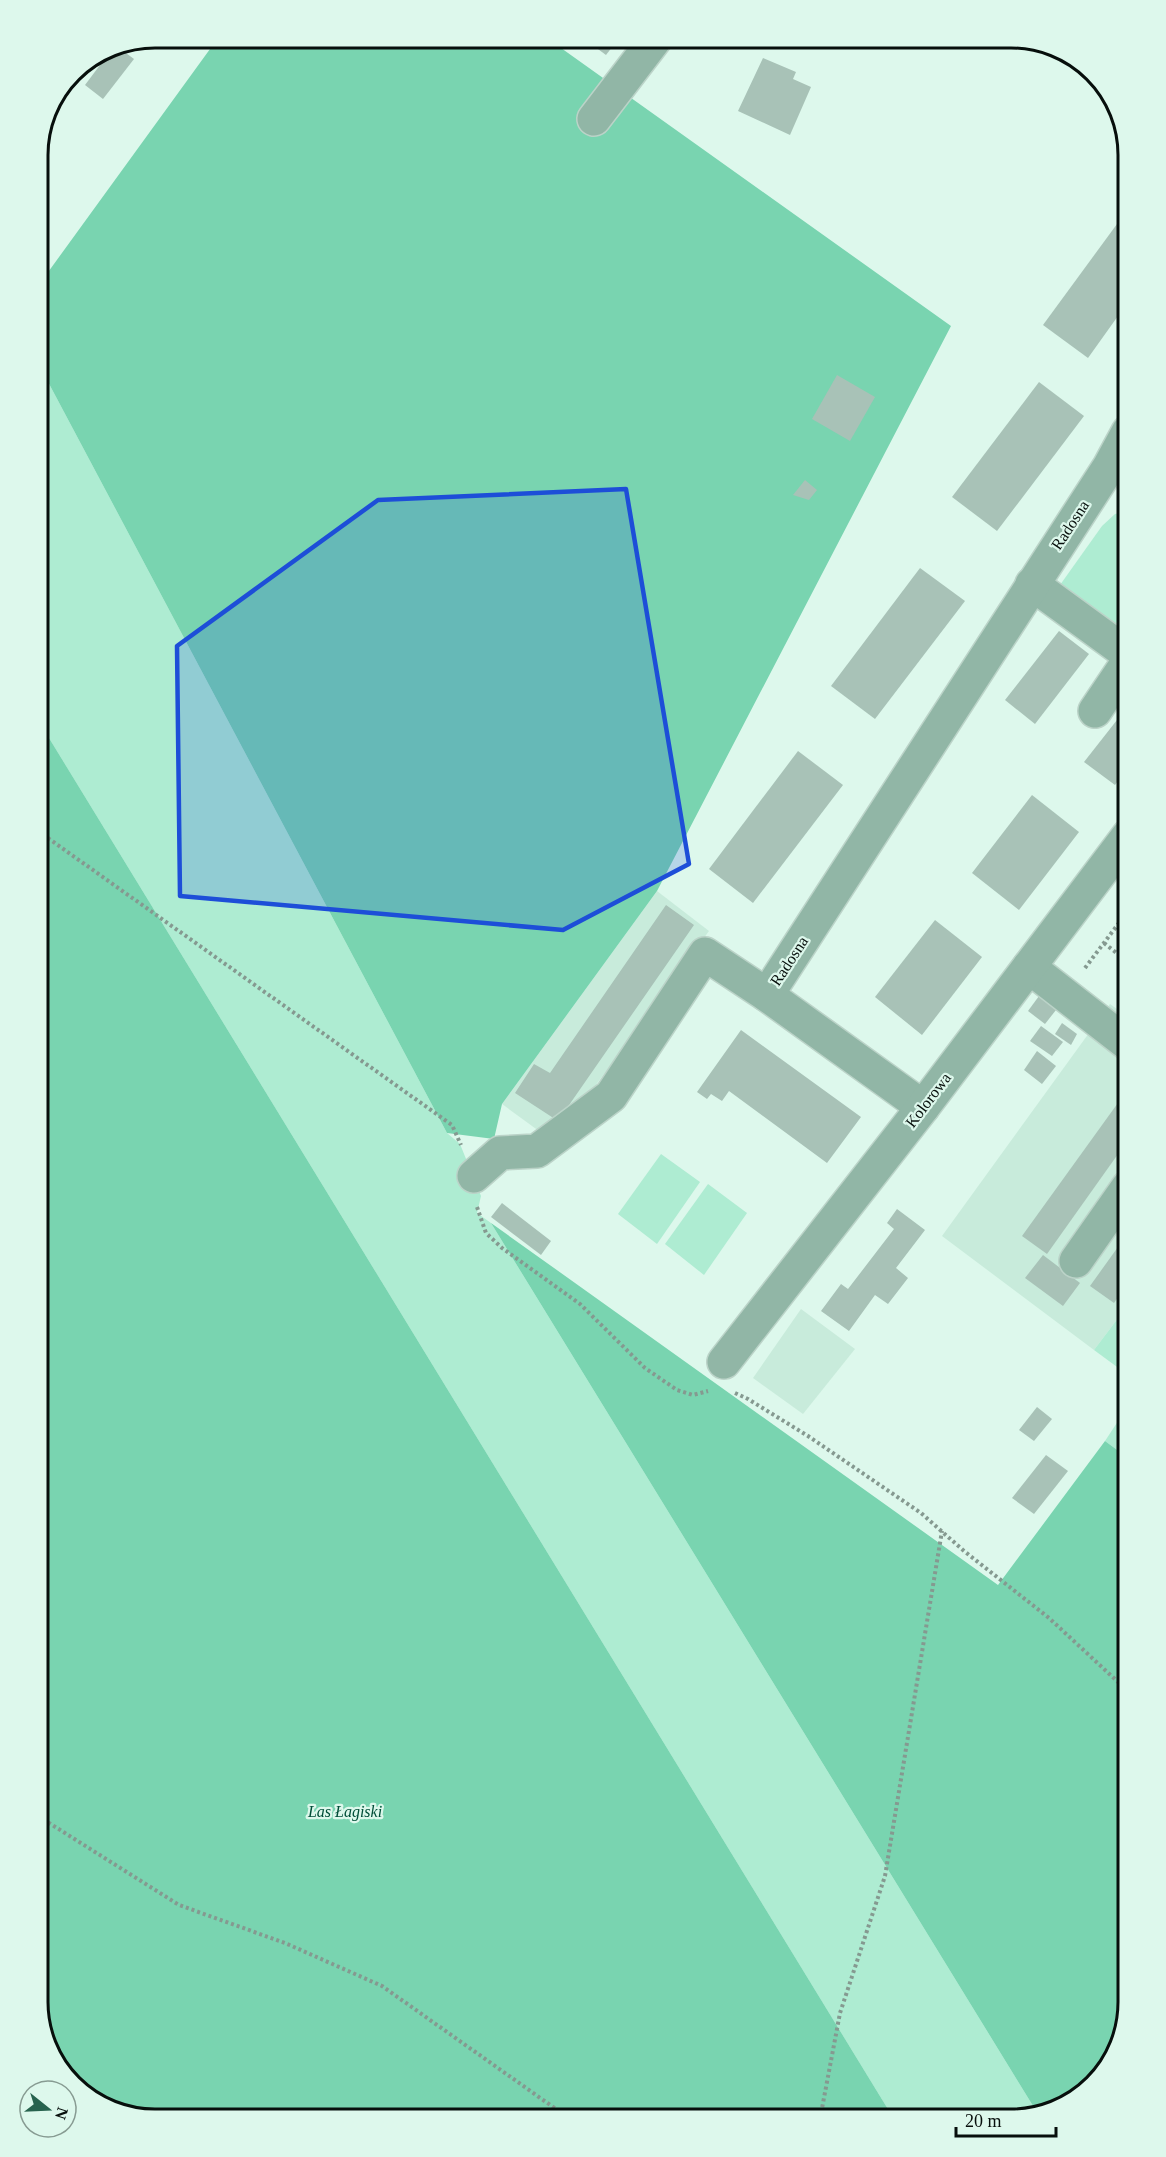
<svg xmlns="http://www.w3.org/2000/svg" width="1166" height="2157" font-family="'Times New Roman',serif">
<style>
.built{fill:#c8ebdb}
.green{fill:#aeecd2}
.forest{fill:#79d4b0}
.building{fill:#a8c2b7}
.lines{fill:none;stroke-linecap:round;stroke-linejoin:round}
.minor-casing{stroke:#bbd3c8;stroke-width:36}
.path{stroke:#859990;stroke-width:4;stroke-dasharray:3 3;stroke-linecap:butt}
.minor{stroke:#91b6a6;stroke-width:33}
.marked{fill:#1d4ed8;fill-opacity:0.2;stroke:#1d4ed8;stroke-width:4.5;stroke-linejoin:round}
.labels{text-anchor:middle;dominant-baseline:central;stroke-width:4.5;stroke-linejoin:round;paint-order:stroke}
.street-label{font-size:16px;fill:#070f0c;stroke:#ddf8ec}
.park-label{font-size:16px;font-style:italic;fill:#004e38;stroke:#ddf8ec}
.rim{fill:none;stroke:#070f0c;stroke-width:3}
</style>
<rect width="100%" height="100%" fill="#ddf8ec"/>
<!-- built -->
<g class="built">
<polygon points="657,891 709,931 554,1142 502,1104"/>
<polygon points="1110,1004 1128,1017 1128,1305 1094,1350 942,1236"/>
<polygon points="801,1309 855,1349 803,1414 753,1378"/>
</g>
<!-- green -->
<g class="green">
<polygon points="38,363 447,1133 460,1144 481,1196 477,1213 491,1223 1038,2114 1011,2119 894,2119 38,720"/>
<polygon points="1128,511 1128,636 1060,585 1102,526 1115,514"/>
<polygon points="661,1154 700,1182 657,1244 618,1214"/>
<polygon points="708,1184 747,1213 704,1275 665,1244"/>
<polygon points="1128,1305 1128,1375 1094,1350"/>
<polygon points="1128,1406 1128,1458 1105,1441"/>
</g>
<!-- forest -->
<g class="forest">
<polygon points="218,38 547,38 951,326 657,891 502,1104 494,1139 447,1133 38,363 38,286"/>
<polygon points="38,720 894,2119 148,2119 89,2100 47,2047 38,2002"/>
<polygon points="491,1223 998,1585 1105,1441 1128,1458 1128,2002 1109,2068 1056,2110 1038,2114"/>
</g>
<!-- building -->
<g class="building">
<polygon points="583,38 619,38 606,55"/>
<polygon points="115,45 134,59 103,99 85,85"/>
<polygon points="763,58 796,72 793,79 811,87 790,135 738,111"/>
<polygon points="1128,209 1128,302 1088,358 1043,325"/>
<polygon points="837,375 875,397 850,441 812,419"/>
<polygon points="1039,382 1084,416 997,531 952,497"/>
<polygon points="805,480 817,490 809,500 793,495"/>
<polygon points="920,568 965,601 875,719 831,686"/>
<polygon points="1059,631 1089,654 1035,724 1005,700"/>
<polygon points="1128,706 1128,767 1115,785 1084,762"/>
<polygon points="798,751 843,785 753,903 709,869"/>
<polygon points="1032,795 1079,832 1019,910 972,873"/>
<polygon points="666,905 694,925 558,1121 515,1093 534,1064 550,1073"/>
<polygon points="935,920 982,957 922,1035 875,997"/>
<polygon points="1039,996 1056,1010 1045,1024 1028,1011"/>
<polygon points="1062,1023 1077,1034 1071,1045 1055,1034"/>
<polygon points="1041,1026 1063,1042 1052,1056 1030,1041"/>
<polygon points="741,1030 861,1117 827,1163 729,1091 722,1101 711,1094 707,1099 697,1092"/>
<polygon points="1037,1051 1056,1066 1042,1084 1024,1070"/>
<polygon points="1128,1089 1128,1140 1047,1254 1022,1236"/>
<polygon points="502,1203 551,1241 541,1255 491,1217"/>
<polygon points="897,1209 925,1230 896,1268 908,1278 888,1304 875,1295 849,1331 821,1311 841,1284 848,1289 894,1229 887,1223"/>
<polygon points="1128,1233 1128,1283 1114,1303 1090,1286"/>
<polygon points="1043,1255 1080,1283 1063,1306 1025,1278"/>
<polygon points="1037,1407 1052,1419 1034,1441 1019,1430"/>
<polygon points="1046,1455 1068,1471 1034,1514 1012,1498"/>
</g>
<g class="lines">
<!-- minor casing -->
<g class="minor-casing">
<g id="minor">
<polyline points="594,119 656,38"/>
<polyline points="1032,584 1128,654"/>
<polyline points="1095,711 1128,662"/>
<polyline points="1029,967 1128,1044"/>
<polyline points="767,995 1109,467 1128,432"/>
<polyline points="474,1176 500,1153 537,1151 611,1096 705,954 767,995 923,1107"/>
<polyline points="1076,1261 1128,1187"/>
<polyline points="724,1362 923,1107 1128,836"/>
</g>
</g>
<!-- path -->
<g class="path">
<polyline points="38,831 452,1125 461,1145"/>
<polyline points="1104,943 1128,962"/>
<polyline points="1085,968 1128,911"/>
<polyline points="477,1207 486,1233 502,1248 580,1304 645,1368 677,1390 693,1395 708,1391"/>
<polyline points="735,1393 748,1399 808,1436 921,1513 964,1551 1049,1618 1118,1682 1128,1689"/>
<polyline points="38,1816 179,1905 285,1943 382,1986 570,2119"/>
<polyline points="820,2119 840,2013 885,1876 942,1531"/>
</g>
<!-- minor -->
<use href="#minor" class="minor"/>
</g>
<!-- marked area -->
<path class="marked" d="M626 489 689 864 563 930 180 896 177 646 378 500Z"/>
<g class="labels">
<!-- street labels -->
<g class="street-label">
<text transform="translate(1070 525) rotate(-57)">Radosna</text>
<text transform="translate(789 961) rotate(-57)">Radosna</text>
<text transform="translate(928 1100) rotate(-53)">Kolorowa</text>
</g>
<!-- park labels -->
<g class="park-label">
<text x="345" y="1811">Las Łagiski</text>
</g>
</g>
<!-- crop -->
<path d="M0 0H1166V2157H0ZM155 48H1011A107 107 0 0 1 1118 155V2002A107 107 0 0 1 1011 2109H155A107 107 0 0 1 48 2002V155A107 107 0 0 1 155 48Z" fill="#ddf8ec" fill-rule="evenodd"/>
<path class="rim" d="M155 48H1011A107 107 0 0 1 1118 155V2002A107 107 0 0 1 1011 2109H155A107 107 0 0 1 48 2002V155A107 107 0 0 1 155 48Z"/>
<!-- north arrow -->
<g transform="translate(48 2109) rotate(108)"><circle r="28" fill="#ddf8ec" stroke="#879b92" stroke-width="1.5"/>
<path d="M0-4.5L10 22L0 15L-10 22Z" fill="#27634e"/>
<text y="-9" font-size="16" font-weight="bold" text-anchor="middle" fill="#070f0c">N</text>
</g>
<!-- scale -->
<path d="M956 2127v9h100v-9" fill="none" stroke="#070f0c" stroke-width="3"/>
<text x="965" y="2127" font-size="18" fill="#070f0c" stroke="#ddf8ec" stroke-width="4.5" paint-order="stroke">20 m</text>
</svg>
